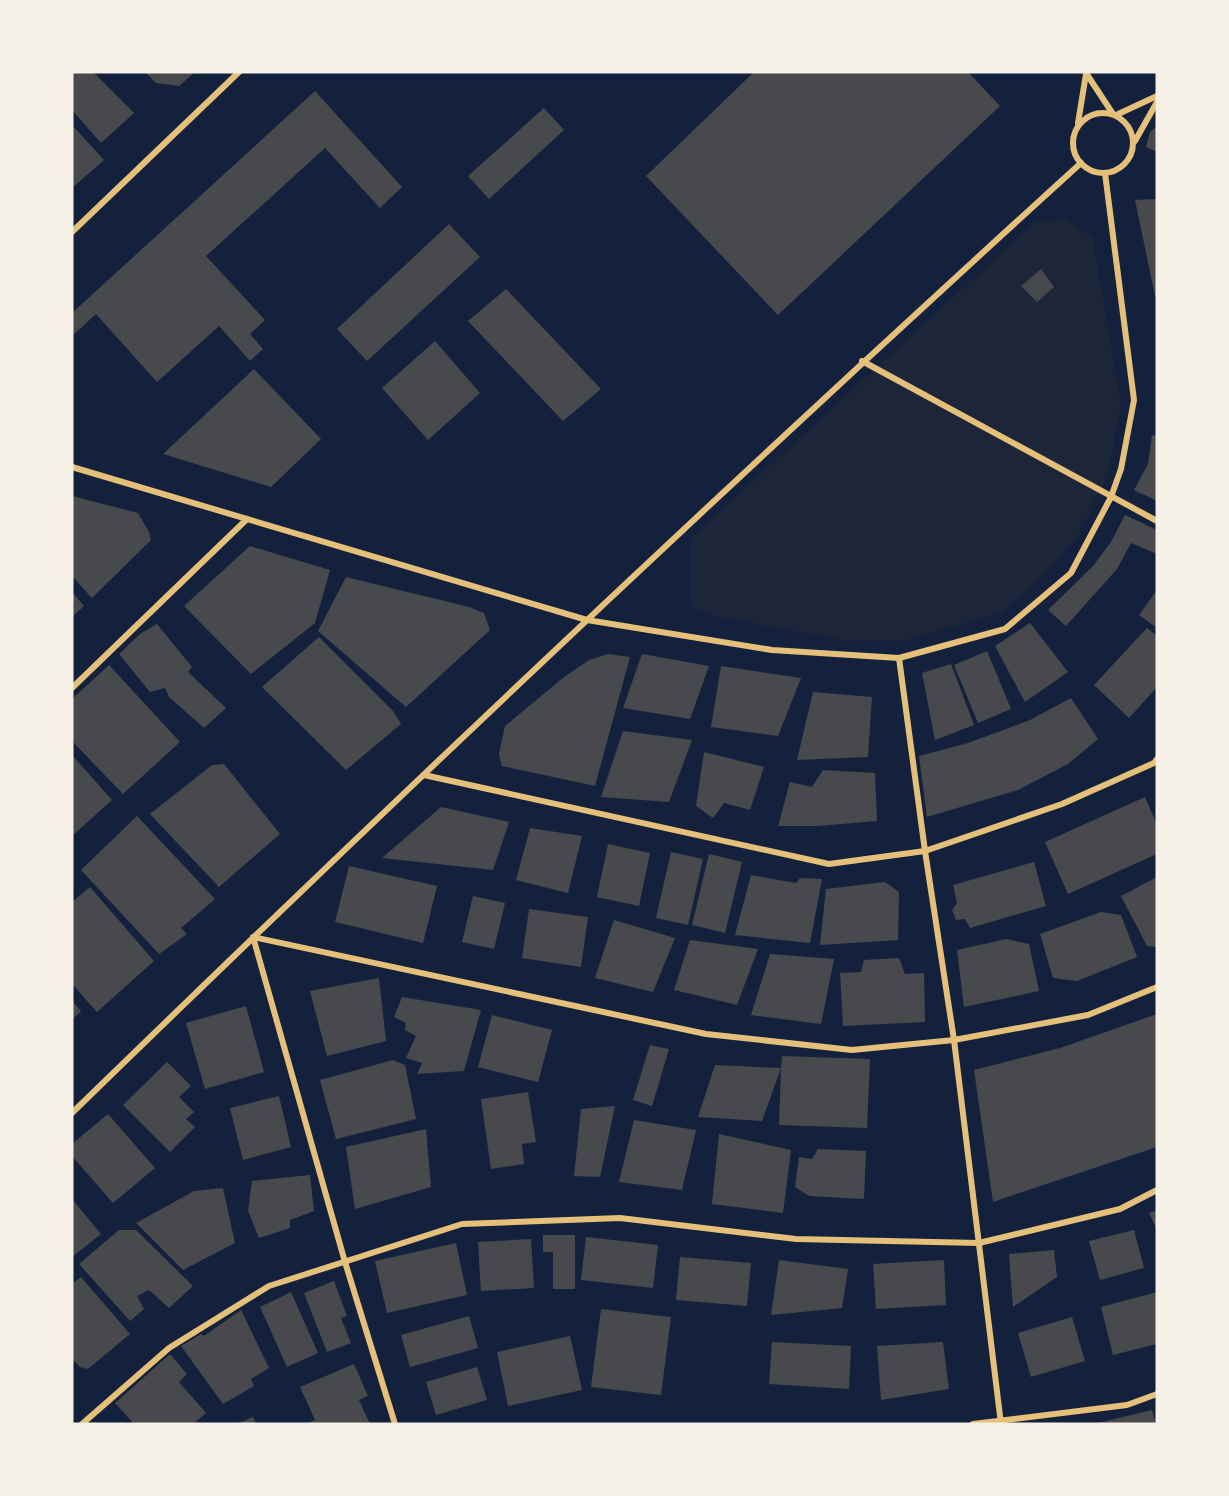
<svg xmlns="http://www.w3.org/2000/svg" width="1229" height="1496" font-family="'Sofia Sans Condensed',sans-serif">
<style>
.green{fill:#1d2539}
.building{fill:#48494c}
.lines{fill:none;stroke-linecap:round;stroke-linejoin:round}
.minor{stroke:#e5c07b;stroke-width:6}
</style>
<rect width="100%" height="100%" fill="#14213d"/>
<!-- green -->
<polygon class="green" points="1065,219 1092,236 1121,403 1108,474 1078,535 1043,576 1001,613 901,641 842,640 714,616 691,606 691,538 1035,222"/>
<!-- building -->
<g class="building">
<polygon points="72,72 93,72 134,113 101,143 72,110"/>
<polygon points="145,72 195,72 179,86 156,83"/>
<polygon points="754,72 968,72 1000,106 778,315 646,176"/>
<polygon points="315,91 402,187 380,208 325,148 206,256 265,320 250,334 263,349 250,361 219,326 157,382 96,314 72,336 72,313"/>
<polygon points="544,108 564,130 489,199 468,176"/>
<polygon points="72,125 104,160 72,188"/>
<polygon points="1157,126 1157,152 1146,147 1150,132"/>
<polygon points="1157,199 1157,296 1155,296 1135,200"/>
<polygon points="449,224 480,257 367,361 337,329"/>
<polygon points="1041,269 1054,287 1037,302 1021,286"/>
<polygon points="506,289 601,389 563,421 468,321"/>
<polygon points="435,341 480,393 428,440 382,388"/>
<polygon points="254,369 321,439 271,487 163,454"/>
<polygon points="1152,435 1157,436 1157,501 1134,490 1148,464"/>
<polygon points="72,496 138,513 149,532 151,540 92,598 72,576"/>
<polygon points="1125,515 1157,530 1157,554 1131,543 1117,569 1066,626 1048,610 1093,566 1111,542"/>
<polygon points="250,546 330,570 315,623 251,674 184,606"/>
<polygon points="346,577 469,607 484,613 490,630 406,707 318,631"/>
<polygon points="1157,590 1157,628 1139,615"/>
<polygon points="72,592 84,606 72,617"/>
<polygon points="1030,623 1068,672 1025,702 995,646"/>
<polygon points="157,624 192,667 188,672 226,708 204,728 169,697 165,688 150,692 119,654 140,634"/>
<polygon points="1147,628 1157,636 1157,687 1129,718 1094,685"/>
<polygon points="319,637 393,711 401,724 346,770 262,687"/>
<polygon points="987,651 1011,709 978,723 954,665"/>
<polygon points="608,654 630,657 595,786 502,766 499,754 505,726 564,677 589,660"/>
<polygon points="642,654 709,666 690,719 623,708"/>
<polygon points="951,664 974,725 935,740 922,673"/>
<polygon points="109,665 180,742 123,794 72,741 72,699"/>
<polygon points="721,666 801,678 778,736 711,727"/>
<polygon points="813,692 872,697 868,757 797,760"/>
<polygon points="1071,698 1098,739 1068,764 1018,790 927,817 919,756 968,743 1030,720"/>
<polygon points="623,731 692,740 669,802 601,797"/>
<polygon points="704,752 764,767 750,810 724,803 713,818 696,806"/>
<polygon points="72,755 112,800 72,836"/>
<polygon points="224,764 280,834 219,887 150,814 212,765"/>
<polygon points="823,770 875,773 877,821 818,826 778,826 790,782 812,787"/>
<polygon points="1145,797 1157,825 1157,854 1068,894 1045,842"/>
<polygon points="441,807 509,822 493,870 382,858"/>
<polygon points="137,816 215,899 181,928 187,934 159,954 81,870"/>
<polygon points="530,828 582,836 568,893 516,880"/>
<polygon points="608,844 650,853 639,906 597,897"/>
<polygon points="671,852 703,859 688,925 656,918"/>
<polygon points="709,854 742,862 725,933 692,925"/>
<polygon points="1034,862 1046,906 970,928 965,919 956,920 952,910 957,903 953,885"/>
<polygon points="349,866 437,886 423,943 335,922"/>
<polygon points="751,875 796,883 800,878 822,879 810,943 735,935"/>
<polygon points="1157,877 1157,947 1147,946 1121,896"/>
<polygon points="885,882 899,892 898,940 820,945 826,889"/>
<polygon points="90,887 154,961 97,1012 72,984 72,902"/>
<polygon points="473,896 505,903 494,949 462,942"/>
<polygon points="529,909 588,917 581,967 522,958"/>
<polygon points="1101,912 1121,915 1137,957 1077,981 1053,978 1040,934"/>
<polygon points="614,920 675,938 653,992 595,978"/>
<polygon points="1006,939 1029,944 1039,991 964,1007 957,950"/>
<polygon points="690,940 758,949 737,1005 674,990"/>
<polygon points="770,954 834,959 821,1024 751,1015"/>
<polygon points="899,958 905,974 924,973 925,1022 843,1026 840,973 861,972 864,960"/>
<polygon points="379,978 386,1041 327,1056 310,991"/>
<polygon points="402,997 481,1010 464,1071 417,1074 422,1063 406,1058 416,1036 405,1030 406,1023 394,1017"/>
<polygon points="72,1001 81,1011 72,1020"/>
<polygon points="246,1006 264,1072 205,1089 186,1023"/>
<polygon points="1157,1014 1157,1147 993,1202 974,1070 1060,1048"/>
<polygon points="492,1015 552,1030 538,1082 478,1067"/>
<polygon points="650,1045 669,1049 652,1106 633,1100"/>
<polygon points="782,1056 870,1059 867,1128 779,1125 781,1068 762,1121 698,1117 715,1065 781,1068"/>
<polygon points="393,1060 405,1065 416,1119 336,1139 320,1080"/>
<polygon points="167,1062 191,1086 179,1097 194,1112 186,1119 195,1127 170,1152 123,1105"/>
<polygon points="528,1092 536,1142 522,1144 524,1164 491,1169 481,1099"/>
<polygon points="279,1096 291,1147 243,1160 230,1108"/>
<polygon points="615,1106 600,1177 574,1176 581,1109"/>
<polygon points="108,1114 155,1168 113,1203 72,1156 72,1144"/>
<polygon points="634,1120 696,1130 682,1190 619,1182"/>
<polygon points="426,1129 431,1187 355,1209 346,1147"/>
<polygon points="719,1134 791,1150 783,1213 712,1204"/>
<polygon points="818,1149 866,1151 864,1199 809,1196 795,1187 799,1157 812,1159"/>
<polygon points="310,1175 314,1211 290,1220 290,1228 259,1238 248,1211 252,1181"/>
<polygon points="223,1188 235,1243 183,1270 136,1223 194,1191"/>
<polygon points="72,1199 101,1234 72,1257"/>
<polygon points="1157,1210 1157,1230 1149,1213"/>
<polygon points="119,1230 136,1230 193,1286 169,1308 149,1290 137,1296 144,1309 130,1321 79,1264"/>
<polygon points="1134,1230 1144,1268 1100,1280 1089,1241"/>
<polygon points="543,1235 575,1235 575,1289 553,1289 553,1252 543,1252"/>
<polygon points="586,1237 658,1245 653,1288 581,1280"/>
<polygon points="531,1239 534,1288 481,1291 478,1242"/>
<polygon points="456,1243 467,1295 387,1313 375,1261"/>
<polygon points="1054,1250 1057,1277 1013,1307 1009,1254"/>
<polygon points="680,1257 751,1263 747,1306 676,1300"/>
<polygon points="779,1260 848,1269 842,1308 771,1315"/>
<polygon points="944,1260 946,1305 876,1309 873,1264"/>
<polygon points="81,1277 130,1334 88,1369 80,1367 72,1359 72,1284"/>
<polygon points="334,1281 347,1316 341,1318 351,1343 327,1352 304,1293"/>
<polygon points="291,1292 318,1353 287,1367 260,1307"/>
<polygon points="1157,1292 1157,1344 1113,1355 1101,1307"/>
<polygon points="601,1309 671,1317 661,1395 591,1387"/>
<polygon points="241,1310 269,1368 251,1379 254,1386 223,1404 181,1346 201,1334 204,1336"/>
<polygon points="469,1316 478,1348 410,1367 401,1335"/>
<polygon points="1072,1317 1085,1361 1031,1377 1018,1333"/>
<polygon points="570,1336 582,1390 508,1406 497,1352"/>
<polygon points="772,1342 851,1346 849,1389 769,1384"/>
<polygon points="943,1342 949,1389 881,1400 877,1346"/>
<polygon points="170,1354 187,1374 179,1382 206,1413 193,1424 134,1424 115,1403"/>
<polygon points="354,1364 368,1396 359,1400 370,1424 305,1424 315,1420 300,1387"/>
<polygon points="477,1367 487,1400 436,1415 426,1382"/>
<polygon points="1152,1410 1156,1424 1098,1424 1098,1423"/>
<polygon points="253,1417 256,1424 237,1424"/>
</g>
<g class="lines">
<!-- minor -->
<g class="minor">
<polyline points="1086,73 1113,114"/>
<circle cx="1103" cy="143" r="30"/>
<polyline points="1116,115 1157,96"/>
<polyline points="1078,123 1086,74"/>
<polyline points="1135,141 1157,102"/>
<polyline points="72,232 239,72"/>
<polyline points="862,361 1157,521"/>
<polyline points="72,467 587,620 772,650 899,658 1005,629 1071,573 1111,497 1121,469 1134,400 1105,173"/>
<polyline points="899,658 925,851 954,1040 1001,1424"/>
<polyline points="72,688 247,519"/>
<polyline points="424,775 829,864 925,851 1062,804 1154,763 1157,759"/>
<path d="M72 1113C403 791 739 474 1081 163"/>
<polyline points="82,1424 169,1348 269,1286 462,1224 620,1218 796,1239 979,1243 1120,1209 1157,1190"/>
<polyline points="395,1424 345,1262 253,937 706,1034 852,1050 954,1040 1088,1015 1157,987"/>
<polyline points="973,1424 1127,1405 1157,1394"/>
</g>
</g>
<!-- border -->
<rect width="1229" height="1496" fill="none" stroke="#f6f1e7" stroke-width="147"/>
</svg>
